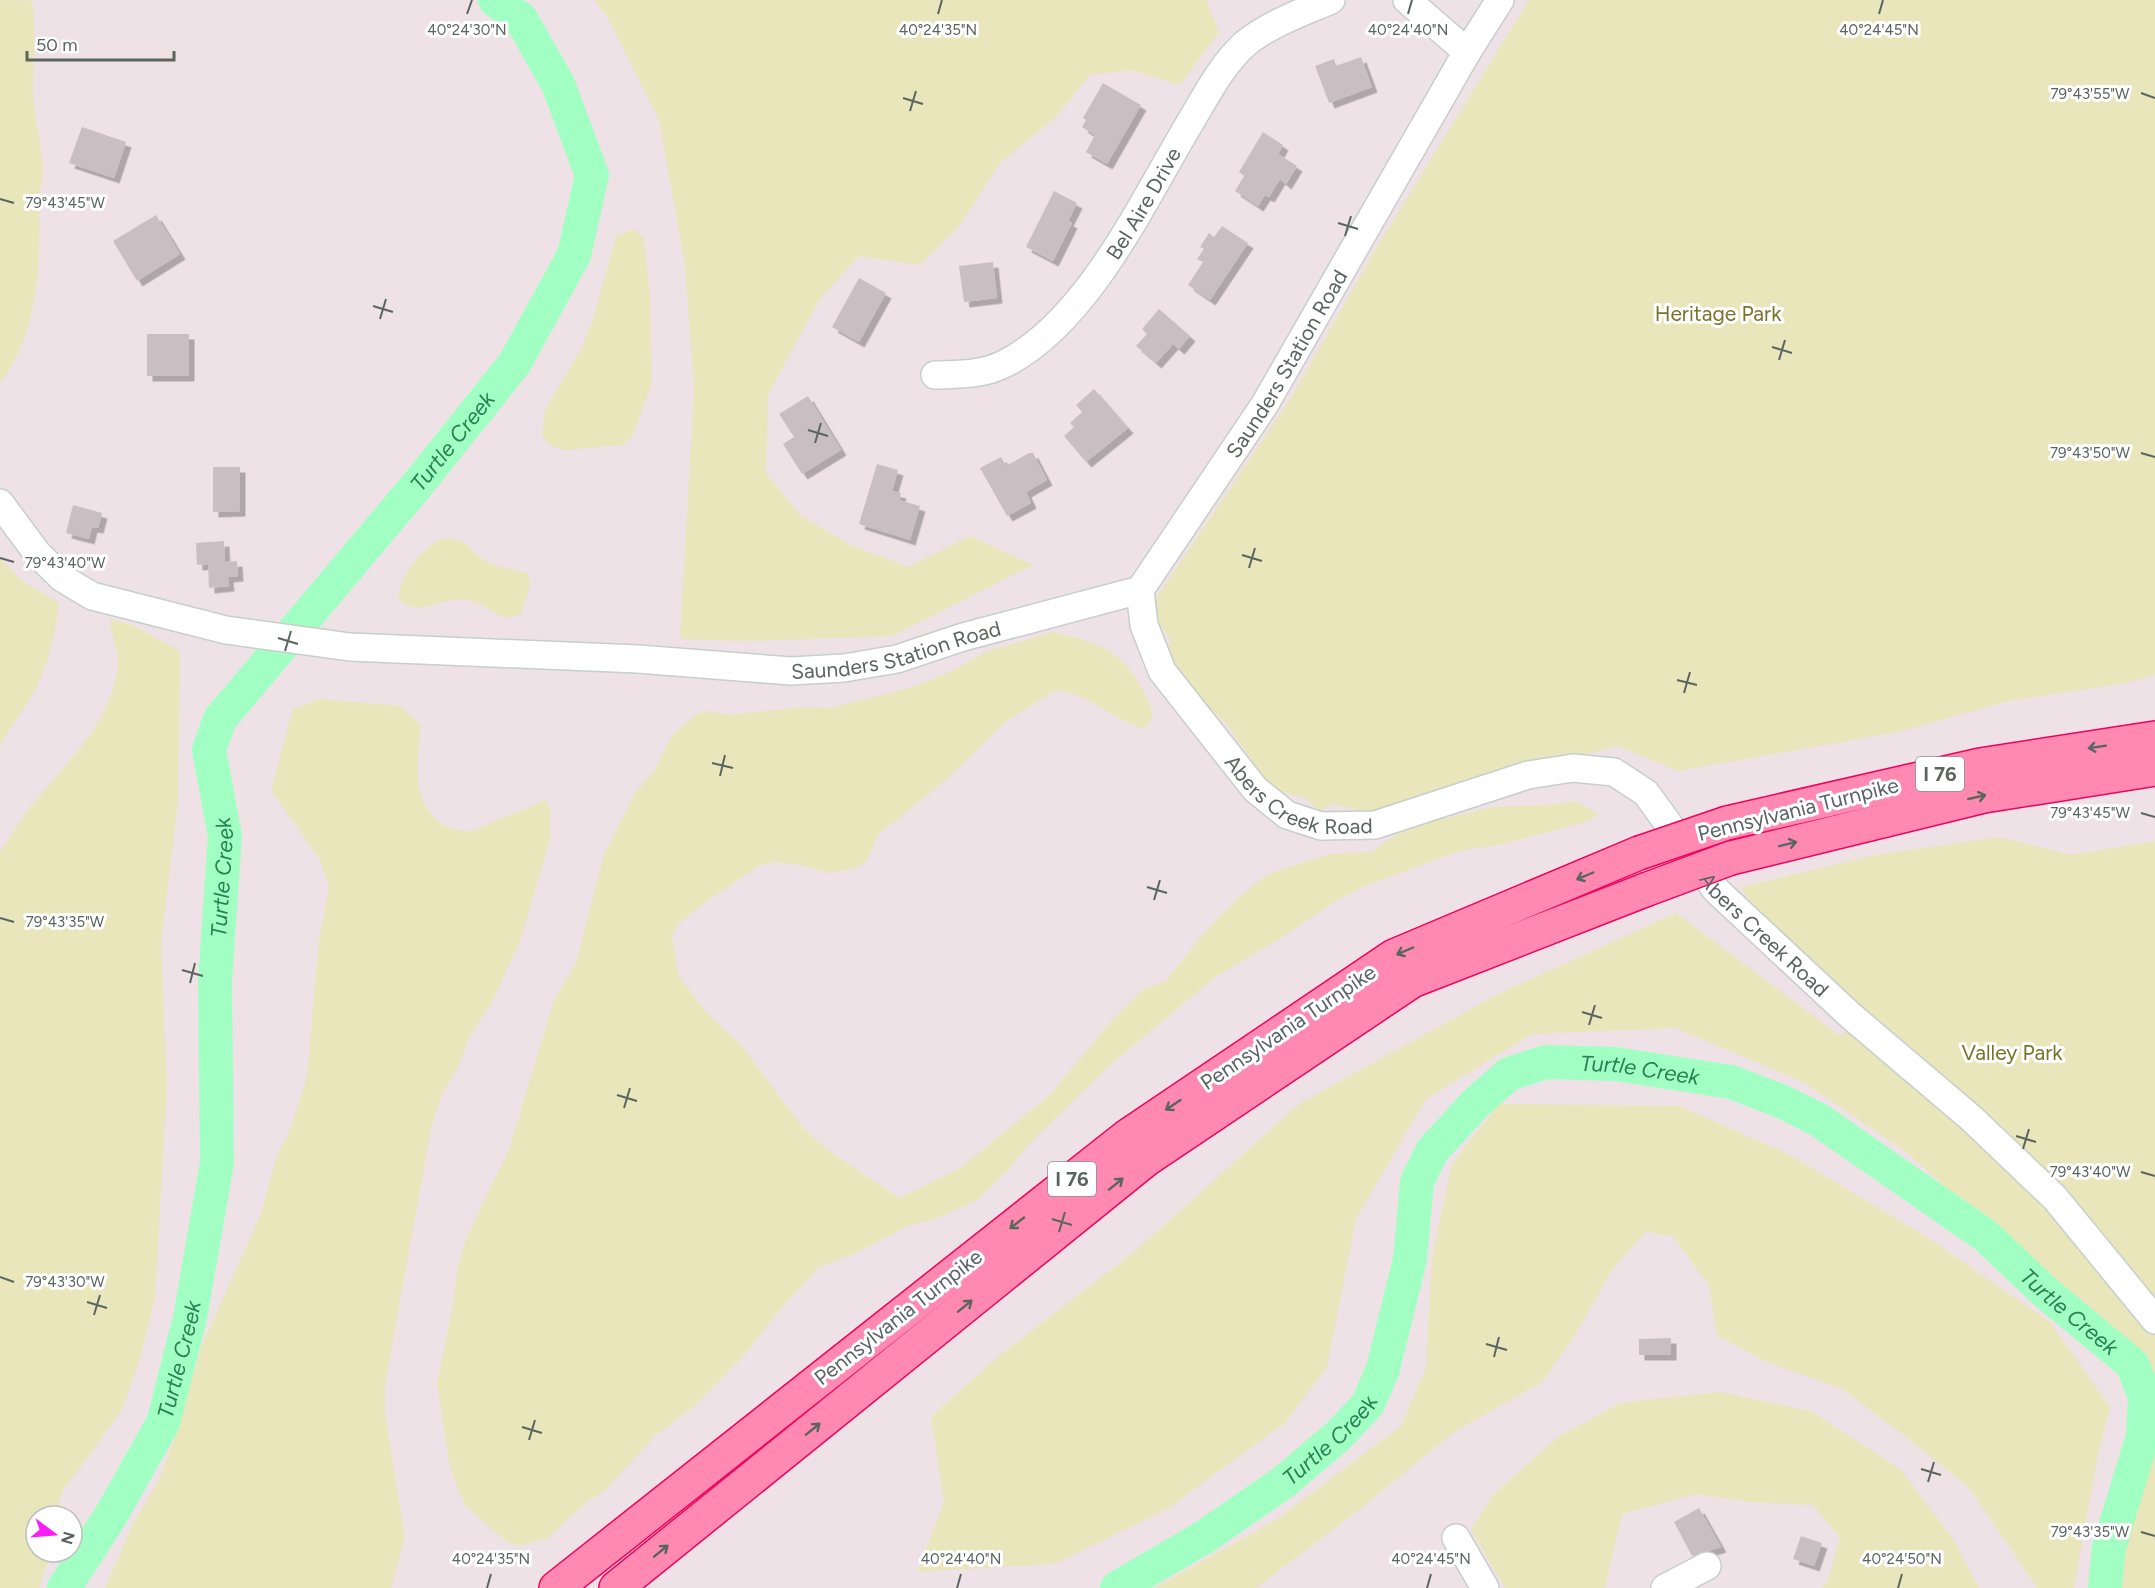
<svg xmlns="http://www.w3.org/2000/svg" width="2155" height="1588" font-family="Figtree,sans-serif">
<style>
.green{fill:#e9e6bc}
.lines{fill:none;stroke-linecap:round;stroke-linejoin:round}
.river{stroke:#a2ffc4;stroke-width:34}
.building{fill:#c9bfc3;filter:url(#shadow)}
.minor-casing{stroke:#c6cfcb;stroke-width:30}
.highway-casing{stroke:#f1005d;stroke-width:36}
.minor{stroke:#fff;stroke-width:27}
.highway{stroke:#ff89b0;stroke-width:33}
.highway-bridge-casing{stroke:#f1005d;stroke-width:36;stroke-linecap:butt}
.highway-bridge{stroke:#ff89b0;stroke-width:33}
.oneway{stroke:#5a655f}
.ticks{fill:none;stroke:#5a655f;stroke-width:2}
.labels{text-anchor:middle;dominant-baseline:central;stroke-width:6;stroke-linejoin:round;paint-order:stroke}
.shield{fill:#fff;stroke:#8c938f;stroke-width:1.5}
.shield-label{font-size:20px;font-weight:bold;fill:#5a655f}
.street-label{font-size:21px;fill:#5a655f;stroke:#fff}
.park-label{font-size:21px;fill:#767429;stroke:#fff}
.water-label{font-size:22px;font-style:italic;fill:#298251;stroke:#fff}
.ticks-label{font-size:15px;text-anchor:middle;fill:#5a655f;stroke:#fff;stroke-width:6;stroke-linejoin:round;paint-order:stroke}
</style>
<defs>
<filter id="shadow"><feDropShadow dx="5.5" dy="5.5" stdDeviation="0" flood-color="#0004"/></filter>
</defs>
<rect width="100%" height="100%" fill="#efe2e6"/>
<!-- green -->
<g class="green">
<path d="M0 0 32 1C37 32 32 65 33 96 35 121 41 144 43 168 44 180 39 189 39 200 40 262 40 332 0 383Z"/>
<polygon points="595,0 1206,0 1219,32 1180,85 1131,70 1090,75 1055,118 1000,163 961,224 920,265 859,256 819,300 768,395 766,473 801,516 851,545 908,567 970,536 1033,565 892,636 749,641 680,639 694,391 685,265 659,120 609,20"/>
<polygon points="1529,0 2155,0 2155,675 2126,683 2009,701 1898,732 1678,771 1617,746 1367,812 1333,804 1320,811 1305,798 1271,789 1227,724 1192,691 1166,654 1171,641 1149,609 1292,396 1375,250"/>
<polygon points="635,229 644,239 650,297 652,383 633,435 623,445 565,450 551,446 542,436 545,410 582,347 593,319 616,236"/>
<path d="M441 539C473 538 464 548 486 561 499 568 515 570 528 573L530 587 521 614 507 618C493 614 482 603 468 600 443 595 420 620 399 599 398 576 422 549 441 539Z"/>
<path d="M0 558 21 580 59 603C56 634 46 674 29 700 19 716 8 730 0 747Z"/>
<path d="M111 619 132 625 180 651 178 803 161 942 167 1088 155 1298 141 1356 122 1410 62 1492 56 1516H36V1552H51L39 1588H0V851C11 838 18 823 28 810 63 765 117 720 118 659 118 645 109 636 111 619Z"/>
<path d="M1054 632C1092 642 1117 647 1139 683 1146 694 1150 703 1153 717L1144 729C1111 719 1090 694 1056 690L1006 722 947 779 879 834 867 860 856 868 828 873 801 865 774 862 759 866 700 906 678 924 672 936 679 977 706 1012 742 1046 803 1128 825 1148 899 1198 959 1169 1051 1094 1112 1020 1142 990 1166 981 1209 927 1240 896 1264 877 1276 871 1331 854 1372 852 1395 835 1434 821 1492 807 1549 805 1576 801 1599 814 1586 822 1503 844 1459 851 1363 887 1337 900 1289 933 1213 979 1111 1064 1026 1147 1009 1169 976 1201 935 1219 908 1226 858 1252 818 1268 782 1307 745 1354 692 1408 655 1436 606 1489 581 1507 548 1538 521 1546 507 1542 466 1506 460 1494 450 1467 437 1383 452 1310 458 1267 466 1239 510 1147 554 1000 576 963 604 855 635 793 653 772 673 735 693 717 704 711 730 715 803 707 831 708 913 687 951 671 988 651Z"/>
<path d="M320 699 400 706 421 725C418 760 409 801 443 825 449 829 462 830 470 832 495 819 521 813 545 799L550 810V839L521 939 493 1000 468 1040 459 1066 441 1096 431 1129 385 1385V1414L405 1538 391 1588H105L133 1524 159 1480 178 1429 202 1345 260 1216 277 1156 290 1130 307 1077 319 940 329 886 320 860 271 790 293 709Z"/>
<polygon points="1999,837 2072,855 2155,841 2155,1374 1905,1151 1803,1082 1675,1028 1532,1034 1426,1099 1356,1219 1327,1367 1285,1423 1164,1511 1054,1564 918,1572 944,1501 931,1417 1000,1355 1133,1253 1299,1104 1496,995 1676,913 1840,1036 1870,1014 1831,977 1768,927 1741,887 1876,855"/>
<polygon points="1499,1104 1680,1106 1790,1155 1930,1239 2050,1322 2110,1407 2097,1460 2074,1588 2037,1588 1970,1489 1915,1444 1842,1389 1766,1362 1717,1335 1709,1286 1674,1237 1646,1232 1612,1270 1573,1339 1542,1382 1453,1433 1355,1513 1256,1588 1155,1588 1277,1519 1401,1426 1426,1368 1432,1257 1452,1164"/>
<polygon points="1720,1392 1811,1411 1901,1470 1955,1542 1979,1588 1821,1588 1827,1583 1840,1537 1813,1505 1751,1502 1696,1494 1622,1514 1605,1588 1505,1588 1471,1530 1492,1496 1558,1437 1620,1403"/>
<polygon points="2155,1394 2155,1588 2116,1588"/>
</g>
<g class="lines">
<!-- river -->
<g class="river">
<path id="s1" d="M64 1588 110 1517 163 1423 190 1318 217 1163 215 981 225 836 209 750 220 719 418 484 514 364 574 255 592 175 558 84 521 19 495 0"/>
<path id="s2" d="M1117 1588 1206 1536 1285 1481 1339 1435 1368 1404 1383 1369 1410 1259 1417 1182 1432 1151 1476 1103 1509 1074 1546 1062 1615 1064 1731 1082 1783 1102 1819 1120 1986 1236 2045 1292 2132 1364 2145 1396 2143 1436 2109 1547 2105 1588"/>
</g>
</g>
<!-- building -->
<g class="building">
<polygon points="1361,57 1372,87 1329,103 1315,66 1334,59 1336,66"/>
<polygon points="1103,83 1141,105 1107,164 1086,152 1095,135 1082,127 1086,120 1083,118"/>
<polygon points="82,127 126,142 114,178 69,163"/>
<polygon points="1263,132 1283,145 1278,154 1297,166 1286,184 1280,179 1269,197 1265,195 1258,206 1235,191 1244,176 1239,172"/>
<polygon points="1054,191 1077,203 1068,221 1072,223 1053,261 1026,247"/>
<polygon points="156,215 180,254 137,281 113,241"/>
<polygon points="1222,226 1248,243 1210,300 1188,285 1203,262 1197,259 1204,249 1200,247 1209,233 1214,237"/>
<polygon points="993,262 997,298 964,302 959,266"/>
<polygon points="859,278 886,293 859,342 832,327"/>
<polygon points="1159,309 1190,336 1179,349 1173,344 1156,363 1136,346 1147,334 1142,329"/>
<rect x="147" y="334" width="42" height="42"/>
<polygon points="1094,389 1128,428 1086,462 1064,436 1074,427 1070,423 1082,412 1076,405"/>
<polygon points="808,396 841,450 802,474 783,444 794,437 779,414"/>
<polygon points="1029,453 1033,453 1047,480 1026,492 1031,503 1007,516 980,468 1001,457 1006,466"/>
<polygon points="877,464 898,470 892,491 901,493 899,500 920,506 910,540 859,524"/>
<polygon points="213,467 240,467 240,511 213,512"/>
<polygon points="73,505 102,513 98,528 92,527 89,539 66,533"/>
<polygon points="224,541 225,562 237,561 238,576 228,577 229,586 209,588 208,564 197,565 196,543"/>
<polygon points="1671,1338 1671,1355 1639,1355 1639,1339"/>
<polygon points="1699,1508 1721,1547 1692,1556 1674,1522"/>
<polygon points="1801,1536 1822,1543 1814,1566 1793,1559"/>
</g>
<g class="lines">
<!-- minor casing -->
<g class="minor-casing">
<g id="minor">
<polyline points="1407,0 1467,52"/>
<path id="s3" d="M935 375C960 374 984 375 1006 363 1089 320 1144 199 1191 121 1207 94 1223 63 1246 43 1271 23 1303 12 1331 0"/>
<path id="s4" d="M0 503 37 553 62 578 92 596 226 630 350 647 638 659 791 671 844 668 897 659 963 637 1140 590 1265 404 1467 52 1500 0"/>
<path id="s5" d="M1140 590 1144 625 1162 671 1255 789 1287 815 1321 826 1375 825 1528 775 1573 768 1614 772 1646 793 1716 890 1851 1016 1971 1118 2055 1198 2155 1320"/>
<polyline points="1456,1538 1485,1588"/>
<polyline points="1665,1588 1707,1566"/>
</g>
</g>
<!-- highway casing -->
<g class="highway-casing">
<g id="highway">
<polyline points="1727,823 1980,765 2155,738"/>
<polyline points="1731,858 1984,796 2155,769"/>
<polyline points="556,1588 1126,1137 1394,956 1639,853"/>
<polyline points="616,1588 1147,1159 1412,981 1645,890"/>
</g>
</g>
<!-- minor -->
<use href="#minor" class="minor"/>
<!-- highway -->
<use href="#highway" class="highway"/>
<!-- highway-bridge casing -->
<g class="highway-bridge-casing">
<g id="highway-bridge">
<polyline points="1639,853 1727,823"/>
<polyline points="1645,890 1731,858"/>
</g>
</g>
<!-- highway-bridge -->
<use href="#highway-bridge" class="highway-bridge"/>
</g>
<!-- one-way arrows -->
<defs><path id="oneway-shaft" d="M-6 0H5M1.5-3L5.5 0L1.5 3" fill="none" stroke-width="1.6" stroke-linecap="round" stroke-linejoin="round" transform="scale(1.5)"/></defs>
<g class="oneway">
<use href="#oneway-shaft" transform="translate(2097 747) rotate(171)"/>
<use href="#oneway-shaft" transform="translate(1977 797) rotate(-13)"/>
<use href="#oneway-shaft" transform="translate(1788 844) rotate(-14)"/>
<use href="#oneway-shaft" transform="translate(1585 876) rotate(157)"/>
<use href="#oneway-shaft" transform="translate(1405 951) rotate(157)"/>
<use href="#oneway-shaft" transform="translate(1173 1105) rotate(146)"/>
<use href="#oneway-shaft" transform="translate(1116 1184) rotate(-39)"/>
<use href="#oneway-shaft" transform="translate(1017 1223) rotate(142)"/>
<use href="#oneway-shaft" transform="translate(965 1306) rotate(-39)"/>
<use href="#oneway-shaft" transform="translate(813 1429) rotate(-39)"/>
<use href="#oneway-shaft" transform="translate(661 1551) rotate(-39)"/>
</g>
<!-- ticks -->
<path class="ticks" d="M467 14 472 0M938 14 942 0M1408 14 1412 0M1879 14 1883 0M2141 93 2155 98M903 98 923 104M910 111 916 91M0 199 14 203M1338 223 1358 229M1345 236 1351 216M373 306 393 312M380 319 386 299M1772 347 1792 353M1779 360 1785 340M808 430 828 436M815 443 821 423M2141 453 2155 457M1242 555 1262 561M0 558 14 562M1249 568 1255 548M278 638 298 644M285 651 291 631M1677 680 1697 685M1684 693 1690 672M712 763 733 768M720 776 725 755M2141 813 2155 817M1147 887 1167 893M1154 900 1160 880M0 918 14 922M182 970 203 976M190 983 195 963M1582 1012 1602 1018M1589 1025 1595 1005M617 1095 637 1101M624 1108 630 1088M2016 1136 2036 1142M2023 1149 2029 1129M2141 1172 2155 1176M1052 1219 1072 1225M1059 1232 1065 1212M0 1277 14 1282M87 1302 107 1308M94 1315 100 1295M1486 1344 1507 1350M1494 1357 1499 1337M522 1427 542 1433M529 1440 535 1420M1921 1469 1941 1475M1928 1482 1934 1462M2141 1532 2155 1536M487 1588 491 1574M957 1588 961 1574M1427 1588 1431 1574M1898 1588 1902 1574"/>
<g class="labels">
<!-- shield labels -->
<g class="shield">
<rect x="1916" y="757" width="48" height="34" rx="4.5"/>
<rect x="1048" y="1162" width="48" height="34" rx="4.5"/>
</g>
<g class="shield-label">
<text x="1940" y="774">I 76</text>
<text x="1072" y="1179">I 76</text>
</g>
<!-- street labels -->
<g class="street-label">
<text stroke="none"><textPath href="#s3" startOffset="286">Bel Aire Drive</textPath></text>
<text stroke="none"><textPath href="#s4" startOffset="1467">Saunders Station Road</textPath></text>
<text stroke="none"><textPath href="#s4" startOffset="945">Saunders Station Road</textPath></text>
<text stroke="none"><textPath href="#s5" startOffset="279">Abers Creek Road</textPath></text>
<text transform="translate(1798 809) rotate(-14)">Pennsylvania Turnpike</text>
<text stroke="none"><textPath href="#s5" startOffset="837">Abers Creek Road</textPath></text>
<text transform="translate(1288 1027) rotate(-34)">Pennsylvania Turnpike</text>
<text transform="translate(898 1317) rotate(-38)">Pennsylvania Turnpike</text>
</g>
<!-- park labels -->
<g class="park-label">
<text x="1718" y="313">Heritage Park</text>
<text x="2012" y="1052">Valley Park</text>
</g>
<!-- water labels -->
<g class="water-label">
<text stroke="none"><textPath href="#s1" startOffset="1268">Turtle Creek</textPath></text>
<text stroke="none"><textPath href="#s1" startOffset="744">Turtle Creek</textPath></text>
<text stroke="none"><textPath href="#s2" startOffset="818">Turtle Creek</textPath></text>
<text stroke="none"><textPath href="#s2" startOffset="1322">Turtle Creek</textPath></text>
<text stroke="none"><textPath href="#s1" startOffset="258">Turtle Creek</textPath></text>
<text stroke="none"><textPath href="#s2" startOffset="260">Turtle Creek</textPath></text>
</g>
</g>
<g class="ticks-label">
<text x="467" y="35">40°24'30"N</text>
<text x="938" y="35">40°24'35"N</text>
<text x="1408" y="35">40°24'40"N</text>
<text x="1879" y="35">40°24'45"N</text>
<text x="2090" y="99">79°43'55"W</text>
<text x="65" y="208">79°43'45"W</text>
<text x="2090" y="458">79°43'50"W</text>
<text x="65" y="568">79°43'40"W</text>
<text x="2090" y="818">79°43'45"W</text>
<text x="65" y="927">79°43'35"W</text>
<text x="2090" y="1177">79°43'40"W</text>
<text x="65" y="1287">79°43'30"W</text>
<text x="2090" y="1537">79°43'35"W</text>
<text x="491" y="1564">40°24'35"N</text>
<text x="961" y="1564">40°24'40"N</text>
<text x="1431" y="1564">40°24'45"N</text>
<text x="1902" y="1564">40°24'50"N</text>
</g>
<!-- north arrow -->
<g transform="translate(54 1534) rotate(106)"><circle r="28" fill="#ffffff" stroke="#bdc1bf" stroke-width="1.5"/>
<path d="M0-4.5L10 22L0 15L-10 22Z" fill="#f91ef7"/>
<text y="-9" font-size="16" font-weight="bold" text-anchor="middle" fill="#5a655f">N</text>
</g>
<!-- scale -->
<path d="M27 51v9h147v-9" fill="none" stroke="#5a655f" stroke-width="3"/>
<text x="36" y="51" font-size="18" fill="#5a655f" stroke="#ffffff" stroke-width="4.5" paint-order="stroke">50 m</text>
</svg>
